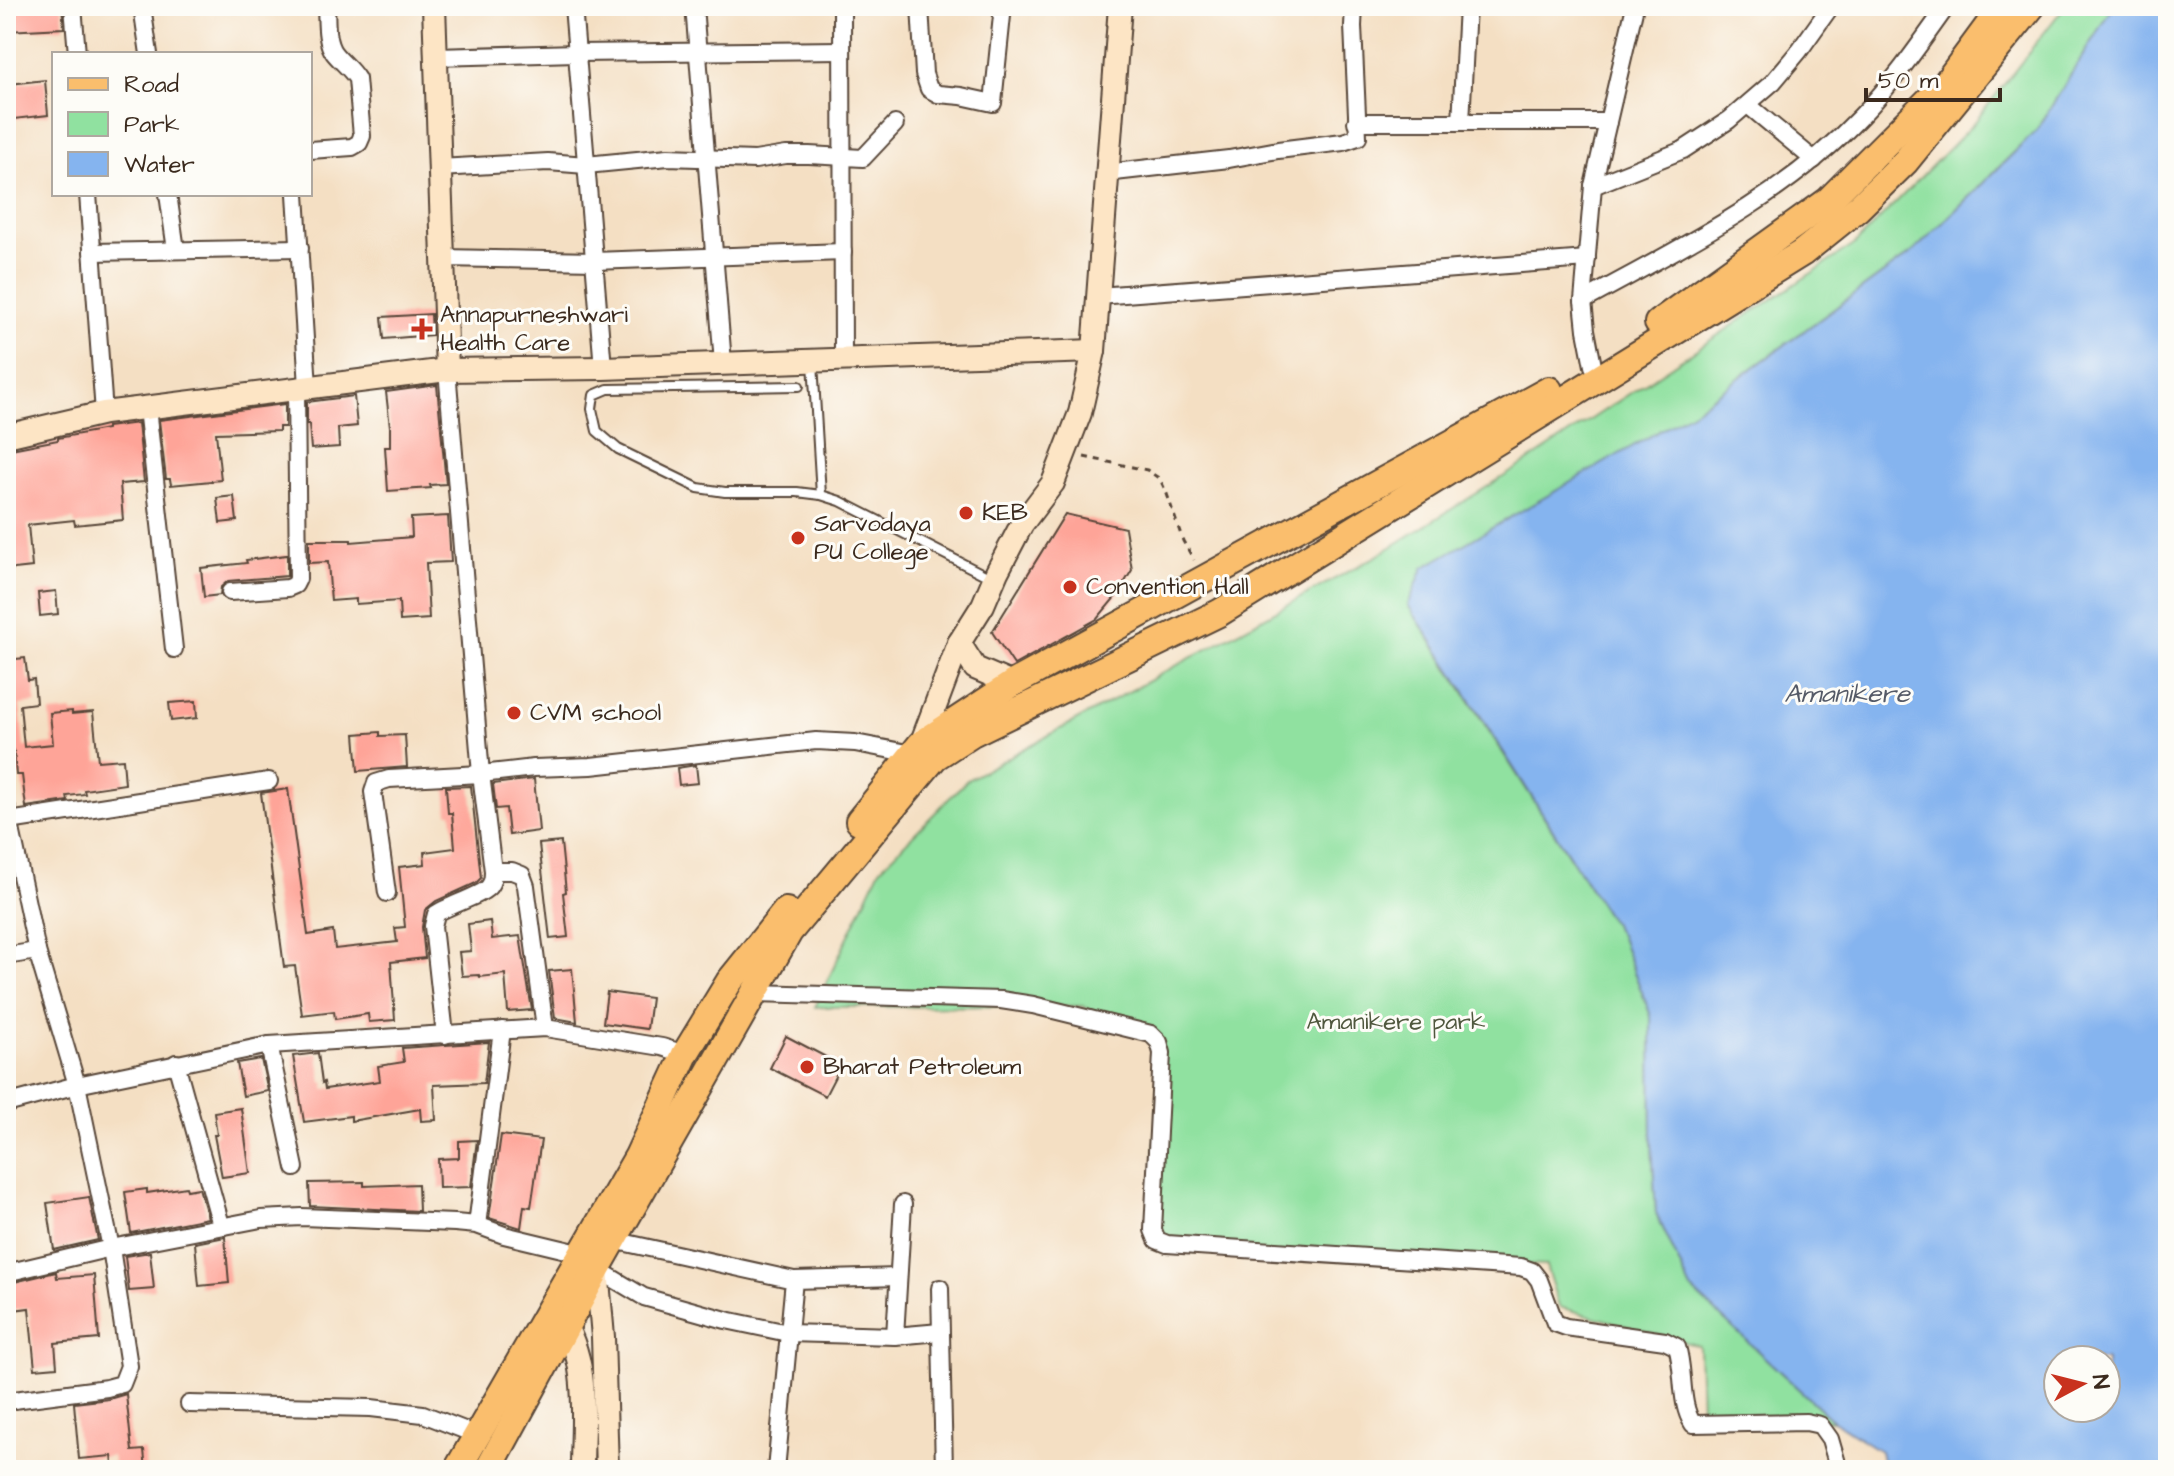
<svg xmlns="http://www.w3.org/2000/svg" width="2174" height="1476" font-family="'Architects Daughter',sans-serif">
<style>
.green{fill:#90e1a0;stroke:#66865f;stroke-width:2}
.water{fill:#85b4ef;stroke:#606f86;stroke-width:2;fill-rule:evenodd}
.building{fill:#fea498}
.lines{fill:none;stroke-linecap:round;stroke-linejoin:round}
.lane-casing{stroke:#574537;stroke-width:12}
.street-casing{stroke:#574537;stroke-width:20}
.secondary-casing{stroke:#574537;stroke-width:26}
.primary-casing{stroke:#574537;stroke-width:30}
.path{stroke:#574537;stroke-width:3;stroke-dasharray:6 6;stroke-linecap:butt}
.lane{stroke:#fff;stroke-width:8}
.street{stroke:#fff;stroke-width:16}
.secondary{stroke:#fde5c5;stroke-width:22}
.primary{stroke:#fabe6d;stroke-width:26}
.poi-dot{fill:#c8321e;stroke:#fdfcf7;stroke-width:3}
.labels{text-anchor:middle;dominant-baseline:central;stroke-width:6;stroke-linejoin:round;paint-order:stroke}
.poi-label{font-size:24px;fill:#3b2a1e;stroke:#fdfcf7;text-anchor:start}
.park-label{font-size:24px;fill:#50583e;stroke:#fdfcf7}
.water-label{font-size:26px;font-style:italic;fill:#555a67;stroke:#fdfcf7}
</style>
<rect width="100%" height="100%" fill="#fdfcf7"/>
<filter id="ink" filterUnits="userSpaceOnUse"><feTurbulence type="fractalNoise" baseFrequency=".0125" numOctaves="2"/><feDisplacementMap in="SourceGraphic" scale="16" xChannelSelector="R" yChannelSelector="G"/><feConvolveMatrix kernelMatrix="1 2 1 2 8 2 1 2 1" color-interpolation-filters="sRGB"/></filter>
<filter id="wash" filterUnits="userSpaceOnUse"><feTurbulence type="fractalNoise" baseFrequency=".006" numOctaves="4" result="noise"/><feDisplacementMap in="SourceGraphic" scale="32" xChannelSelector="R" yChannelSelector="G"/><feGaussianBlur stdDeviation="1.8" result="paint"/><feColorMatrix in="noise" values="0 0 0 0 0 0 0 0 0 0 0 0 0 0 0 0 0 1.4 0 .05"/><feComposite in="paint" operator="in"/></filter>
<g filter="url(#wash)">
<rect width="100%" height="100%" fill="#f4dfc3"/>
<!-- green -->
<polygon class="green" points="2065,6 2113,6 2037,130 1914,251 1695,410 1408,605 1620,935 1651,1016 1652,1144 1656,1213 1691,1289 1833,1421 1701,1414 1699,1346 1559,1307 1546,1266 1149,1247 1161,1040 1082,1006 815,1007 880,869 967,780 1375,557 1519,467 1854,245 1974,123"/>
<!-- water -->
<path class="water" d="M2113 6H2168V1470H1884L1880 1451 1833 1421 1691 1289 1656 1213 1652 1144 1651 1016 1620 935 1448 665 1408 605 1423 568 1695 410 1914 251 2037 130ZM2058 1360H2106V1408H2058Z"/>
<g id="blocks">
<!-- building -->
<g class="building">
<polygon points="6,6 62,6 64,28 6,31"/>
<polygon points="45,80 48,115 14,119 10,84"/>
<polygon points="431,314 432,335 384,339 382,317"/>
<polygon points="437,385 446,484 430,485 431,488 388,491 385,447 390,447 390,427 386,392"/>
<polygon points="354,396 357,426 338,428 339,447 311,449 309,424 307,424 307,402"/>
<polygon points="285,404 285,427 279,427 279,431 216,433 221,480 171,485 170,479 166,479 159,420"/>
<polygon points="138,423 144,482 120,484 123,520 75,525 74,520 28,525 32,567 6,570 6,450 58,440 58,438 107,429 107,427"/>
<polygon points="234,496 237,521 220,523 217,498"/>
<polygon points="1065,514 1125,528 1132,570 1117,595 1097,619 1014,665 992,632"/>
<polygon points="448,516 451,562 426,563 429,619 400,621 399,601 356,604 356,599 331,601 328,562 309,563 309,540 351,540 351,542 412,537 411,518"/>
<polygon points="287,555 287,576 228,581 221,587 220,595 204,597 201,568 247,563 246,560"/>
<polygon points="56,591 58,614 40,616 38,593"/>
<polygon points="25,658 28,680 34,679 36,703 20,705 24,747 53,744 50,713 72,711 72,714 93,712 98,761 123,759 125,784 84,790 85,794 67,796 68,801 26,807 22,775 16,775 14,750 6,751 6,660"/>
<polygon points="196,701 197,718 171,721 169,703"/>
<polygon points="380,732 380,736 405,735 407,767 358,771 355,734"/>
<polygon points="696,765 698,783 679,785 677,768"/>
<polygon points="534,779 539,831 509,835 506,808 496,809 493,784"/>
<polygon points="471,786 481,878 476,883 436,901 425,910 422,927 425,958 391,962 395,1020 369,1022 368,1014 335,1019 334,1011 302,1015 295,966 284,967 261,793 288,789 308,935 333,931 335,949 397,942 395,928 405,927 399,867 425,864 424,852 455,848 452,813 448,813 446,787"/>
<polygon points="561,842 566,892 563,893 568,937 550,939 539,844"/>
<polygon points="490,921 492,939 520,936 532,1010 508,1012 505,974 480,977 479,975 462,976 459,952 471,951 468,924"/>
<polygon points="572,969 577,1022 555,1018 549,971"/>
<polygon points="607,992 651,998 647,1029 603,1023"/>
<polygon points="786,1036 841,1065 825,1096 770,1068"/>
<polygon points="489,1042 484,1083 434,1085 436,1120 421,1121 420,1109 351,1121 351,1116 304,1122 293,1056 318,1053 322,1083 324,1082 325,1089 380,1081 378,1066 404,1062 402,1048"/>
<polygon points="261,1059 268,1091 243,1096 237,1063"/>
<polygon points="241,1108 250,1173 222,1177 214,1135 217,1135 214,1112"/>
<polygon points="501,1135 541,1140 531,1207 524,1206 521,1228 489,1218"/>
<polygon points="477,1140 471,1187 439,1188 438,1159 459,1158 459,1141"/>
<polygon points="364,1182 364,1186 418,1184 419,1211 310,1206 309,1183"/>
<polygon points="186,1187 187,1190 199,1188 208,1218 131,1233 125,1192 147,1189 147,1193"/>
<polygon points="89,1197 98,1240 54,1250 47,1203"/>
<polygon points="225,1237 229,1283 199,1286 195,1243"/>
<polygon points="150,1252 154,1289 129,1291 125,1256"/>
<polygon points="56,1272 57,1278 94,1275 99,1339 55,1343 57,1367 35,1369 29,1308 6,1311 6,1284"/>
<polygon points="126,1394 132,1451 144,1450 146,1470 114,1470 112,1456 79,1459 74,1403 109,1399"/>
</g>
</g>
</g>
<g filter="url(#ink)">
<use href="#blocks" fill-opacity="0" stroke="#574537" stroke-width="2"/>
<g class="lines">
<!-- lane casing -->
<g class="lane-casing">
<g id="lane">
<polyline points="813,362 821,495"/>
<polyline points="799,386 608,389 594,395 592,409 597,431 618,449 698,488 725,492 797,492 821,495 840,501 993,579"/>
</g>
</g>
<!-- street casing -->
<g class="street-casing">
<g id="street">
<polyline points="73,6 77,54"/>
<polyline points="142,6 149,54"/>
<polyline points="573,6 603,368"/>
<polyline points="694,6 723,363"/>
<polyline points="842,6 843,360"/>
<polyline points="920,6 924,74 929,89 938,94 961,96 993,103 1003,6"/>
<polyline points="436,57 576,53 842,50"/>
<polyline points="1748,105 1814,160"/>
<polyline points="1356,122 1608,122"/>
<polyline points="1461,122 1467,6"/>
<path d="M310 150 352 147 359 143 362 136 357 79C351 69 342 63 334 53 325 41 327 21 326 6"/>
<polyline points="439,168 548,162 586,165 668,157 755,160 786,155 809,155 863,158 895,124"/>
<polyline points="1106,173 1229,159 1278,150 1343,142 1358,137 1353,26 1354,6"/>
<polyline points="1593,186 1683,150 1729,120 1773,82 1799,51 1831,6"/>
<polyline points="88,194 104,413"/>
<polyline points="168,194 176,250"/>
<polyline points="296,194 308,387"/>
<polyline points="92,252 300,248"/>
<polyline points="443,258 594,261 843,252"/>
<polyline points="1098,296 1587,259"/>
<path d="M1583 301C1681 247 1783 198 1861 116 1893 83 1920 44 1947 6"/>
<polyline points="447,370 481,774 534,768 591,766 816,741 855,743 913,754"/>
<polyline points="1600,378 1593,366 1586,330 1583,301 1593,186 1635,6"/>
<polyline points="147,408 174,649"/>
<polyline points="230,592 288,588 295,585 298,579 296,389"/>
<polyline points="6,805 37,951 77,1085 111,1248 129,1366 122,1384 107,1388 6,1401"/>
<polyline points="9,821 269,781"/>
<polyline points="493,871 512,871 522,875 526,886 545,1028"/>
<path d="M387 893 373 792 376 783 389 779 481 774 493 871C493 876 493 881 490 885 485 895 448 905 436 914L433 926 445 1035"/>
<polyline points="6,956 37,951"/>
<path d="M755 993 1001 1000 1033 1005 1151 1034 1159 1042 1162 1053 1153 1230 1157 1240 1167 1244 1521 1267 1532 1271 1539 1280 1555 1323 1566 1327 1665 1341 1677 1347C1685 1371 1679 1403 1693 1424L1806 1422 1820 1425 1830 1439 1839 1470"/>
<polyline points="269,1045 295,1168"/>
<polyline points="176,1063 221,1225"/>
<polyline points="6,1104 77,1085 269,1045 545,1028 662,1047 685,1054"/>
<polyline points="477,1225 502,1030"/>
<polyline points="613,1240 794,1280 776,1470"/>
<polyline points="597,1269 644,1297 726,1320 788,1333 895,1336 940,1332"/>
<polyline points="6,1273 111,1248 261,1219 302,1217 455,1223 477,1225 504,1235 583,1254"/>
<polyline points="794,1280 898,1277"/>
<polyline points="940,1288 944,1470"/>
<polyline points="895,1336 903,1204"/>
<polyline points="189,1404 371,1408 423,1414 477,1435"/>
</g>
</g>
<!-- secondary casing -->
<g class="secondary-casing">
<g id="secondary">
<polyline points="434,6 447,370"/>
<polyline points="6,436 104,413 447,370 603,368 1094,351"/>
<polyline points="959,643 975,668 1012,684"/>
<polyline points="923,752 921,744 959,643 983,605 997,572 1022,524 1053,483 1080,413 1094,351 1120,6"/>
<polyline points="594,1267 597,1269 603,1337 607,1470"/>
<path d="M559 1316C591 1360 582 1419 582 1470"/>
</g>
</g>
<!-- primary casing -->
<g class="primary-casing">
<g id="primary">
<polyline points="1658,323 1828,201 1947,82 2003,6"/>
<polyline points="859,821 921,744 1012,684 1549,390"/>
<polyline points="457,1470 638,1156 685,1054 729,982 786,911"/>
<polyline points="488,1470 597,1269 789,932 935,757 972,733 1219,613 1802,253 1858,208 1905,162 2032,6"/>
</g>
</g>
<!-- path -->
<polyline class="path" points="1084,457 1147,470 1160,479 1167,494 1183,541 1194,560"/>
<!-- lane -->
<use href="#lane" class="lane"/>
<!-- street -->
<use href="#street" class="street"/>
<!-- secondary -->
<use href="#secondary" class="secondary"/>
<!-- primary -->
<use href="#primary" class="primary"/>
</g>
</g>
<!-- markers -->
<g class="poi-dot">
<path d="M418 317h8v8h8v8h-8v8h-8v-8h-8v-8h8z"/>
<circle cx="966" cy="513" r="8"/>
<circle cx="798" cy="538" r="8"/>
<circle cx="1070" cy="587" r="8"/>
<circle cx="514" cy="713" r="8"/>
<circle cx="807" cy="1067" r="8"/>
</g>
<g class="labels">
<!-- poi labels -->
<g class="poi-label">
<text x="440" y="315">Annapurneshwari<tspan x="440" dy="28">Health Care</tspan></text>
<text x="982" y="513">KEB</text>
<text x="814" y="524">Sarvodaya<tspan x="814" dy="28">PU College</tspan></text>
<text x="1086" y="587">Convention Hall</text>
<text x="530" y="713">CVM school</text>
<text x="823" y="1067">Bharat Petroleum</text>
</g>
<!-- park labels -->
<g class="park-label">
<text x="1396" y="1022">Amanikere park</text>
</g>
<!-- water labels -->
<g class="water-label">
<text x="1847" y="694">Amanikere</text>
</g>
</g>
<!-- margin -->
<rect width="2174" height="1476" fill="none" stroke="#fdfcf7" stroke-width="32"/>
<!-- legend -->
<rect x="52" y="52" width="260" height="144" fill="#fdfcf7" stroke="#afa8a0" stroke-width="2"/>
<rect x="68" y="78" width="40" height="12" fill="#fabe6d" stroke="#afa8a0" stroke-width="2"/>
<text x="124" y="92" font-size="24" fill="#3b2a1e">Road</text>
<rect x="68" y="112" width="40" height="24" fill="#90e1a0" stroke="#afa8a0" stroke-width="2"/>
<text x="124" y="132" font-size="24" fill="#3b2a1e">Park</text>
<rect x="68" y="152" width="40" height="24" fill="#85b4ef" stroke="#afa8a0" stroke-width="2"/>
<text x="124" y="172" font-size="24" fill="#3b2a1e">Water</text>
<!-- north arrow -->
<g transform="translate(2082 1384) rotate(83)"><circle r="38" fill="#fdfcf7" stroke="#afa8a0" stroke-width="2"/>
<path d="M0-6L14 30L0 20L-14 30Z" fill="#c8321e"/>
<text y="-12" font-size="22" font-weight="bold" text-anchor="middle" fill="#3b2a1e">N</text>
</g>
<!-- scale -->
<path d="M1866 88v12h134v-12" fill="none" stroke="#3b2a1e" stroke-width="4"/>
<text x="1878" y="88" font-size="24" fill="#3b2a1e" stroke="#fdfcf7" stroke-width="6" paint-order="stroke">50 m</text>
</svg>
